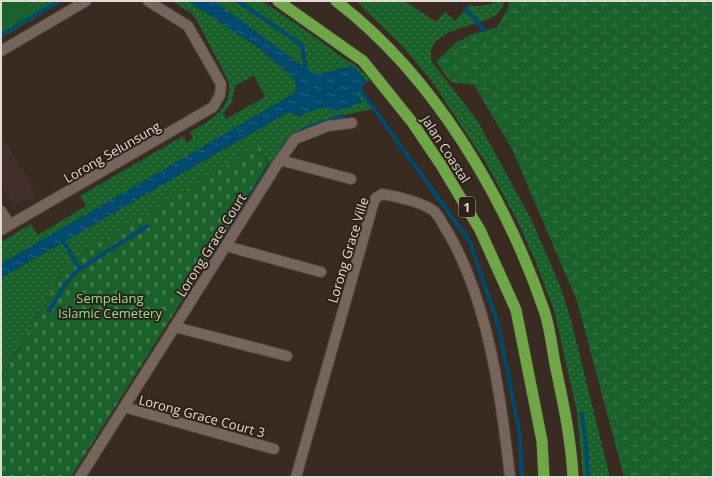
<svg xmlns="http://www.w3.org/2000/svg" width="714" height="478" font-family="'Open Sans',sans-serif">
<style>
.education{fill:#44302b}
.green{fill:url(#green-dots);fill-rule:evenodd}
.wetland{fill:url(#wetland-marsh)}
.cemetery{fill:url(#cemetery-stones)}
.pitch{fill:#1a602a}
.water{fill:url(#water-ripples)}
.lines{fill:none;stroke-linecap:round;stroke-linejoin:round}
.stream{stroke:#004a6e;stroke-width:4}
.minor-casing{stroke:#53473f;stroke-width:12}
.trunk-casing{stroke:#53473f;stroke-width:12}
.minor{stroke:#75655a;stroke-width:10}
.trunk{stroke:#6ea648;stroke-width:11}
.labels{text-anchor:middle;dominant-baseline:central;stroke-width:4;stroke-linejoin:round;paint-order:stroke}
.shield{fill:#2e2118;stroke:#ada39c;stroke-width:1}
.shield-label{font-size:12px;font-weight:bold;fill:#e4dbd4}
.street-label{font-size:13px;fill:#e4dbd4;stroke:#2e2118}
.park-label{font-size:13px;fill:#88e496;stroke:#2e2118}
</style>
<defs>
<pattern id="green-dots" width="8" height="8" patternUnits="userSpaceOnUse"><rect width="8" height="8" fill="#1a602a"/><path d="M2 2h.1M6 6h.1" fill="none" stroke="#3b7648" stroke-width="1.8" stroke-linecap="round"/></pattern>
<pattern id="wetland-marsh" width="20" height="14" patternUnits="userSpaceOnUse"><rect width="20" height="14" fill="#1a602a"/><path d="M1 5h8M5 5V1M11 12h8M15 12V8" fill="none" stroke="#3b7648"/></pattern>
<pattern id="cemetery-stones" width="16" height="16" patternUnits="userSpaceOnUse"><rect width="16" height="16" fill="#1a602a"/><path d="M2 7V4a2 2 0 0 1 4 0v3zM10 15v-3a2 2 0 0 1 4 0v3z" fill="#3b7648"/></pattern>
<pattern id="water-ripples" width="26" height="14" patternUnits="userSpaceOnUse"><rect width="26" height="14" fill="#004a6e"/><path d="M2 4q2-2 4 0t4 0M15 11q2-2 4 0t4 0" fill="none" stroke="#256482"/></pattern>
</defs>
<rect width="100%" height="100%" fill="#392b21"/>
<!-- education -->
<polygon class="education" points="4,139 36,194 14,207 1,184 1,140"/>
<!-- green -->
<g class="green">
<polygon points="1,1 63,1 1,38"/>
<path d="M172 1H188L256 46 293 77 296 83 295 93 1 264V242L31 224 38 235 86 206 80 196 183 136 187 143 193 139 190 132C210 121 235 107 228 80L196 19 191 13ZM254 75 265 97 226 119 223 113 232 102 235 86Z"/>
<polygon points="214,1 262,1 311,34 343,58 354,64 370,80 367,82 353,66 319,75 312,73"/>
<path d="M356 1H405L436 22 445 12 455 21 470 5C482 9 492 1 505 1 504 5 500 11 497 14 480 28 422 28 432 62L477 120 532 221 560 286 571 320 610 477H583L577 412 554 310 536 263 519 224 486 163 431 80 403 47Z"/>
<path d="M360 90 373 109C349 114 309 121 290 137 282 145 276 157 270 166L260 146 68 262 1 379V278L288 112 299 116 321 107C336 114 348 107 362 102L357 92Z"/>
</g>
<!-- wetland -->
<polygon class="wetland" points="509,1 713,1 713,477 624,477 577,301 512,149 474,85 451,82 436,62 455,43 473,34 497,27 508,9"/>
<!-- cemetery -->
<polygon class="cemetery" points="260,146 268,164 71,477 1,477 1,380 68,262"/>
<!-- pitch -->
<polygon class="pitch" points="1,1 27,1 32,13 1,30"/>
<!-- water -->
<path class="water" d="M188 1H214L312 73C324 76 340 67 354 66L367 82 357 92 362 102C348 107 336 114 321 107L299 116 288 112 1 278V264L295 93 296 83 293 77 256 46Z"/>
<g class="lines">
<!-- stream -->
<g class="stream">
<polyline points="238,1 302,45 306,73"/>
<polyline points="454,1 456,2"/>
<polyline points="465,9 476,20 484,31"/>
<polyline points="1,35 59,1"/>
<polyline points="358,87 470,242 498,324 520,435 522,477"/>
<path d="M282 148C297 128 320 123 343 116"/>
<polyline points="61,237 80,269"/>
<polyline points="207,267 270,166"/>
<polyline points="49,311 66,283 77,271 147,226"/>
<polyline points="582,414 586,445 588,477"/>
</g>
<!-- minor casing -->
<g class="minor-casing">
<g id="minor">
<polyline points="1,51 86,1"/>
<polyline points="280,160 351,179"/>
<polyline points="1,211 10,225"/>
<polyline points="1,230 213,107 220,95 221,84 188,26 148,1"/>
<polyline points="226,246 321,272"/>
<polyline points="175,327 287,356"/>
<polyline points="124,407 274,449"/>
<polyline points="80,477 280,160 295,139 328,126 352,123"/>
<path d="M296 477 374 201 376 198 382 194C396 196 424 203 434 211 440 217 444 227 449 234 489 305 501 397 510 477"/>
</g>
</g>
<!-- trunk casing -->
<g class="trunk-casing">
<g id="trunk">
<polyline points="278,1 363,61 412,122 441,165 480,230 516,310 542,441 544,477"/>
<path d="M336 1C434 76 506 198 545 313 550 329 552 347 555 364 563 402 571 438 573 477"/>
</g>
</g>
<!-- minor -->
<use href="#minor" class="minor"/>
<!-- trunk -->
<use href="#trunk" class="trunk"/>
</g>
<g class="labels">
<!-- shield labels -->
<rect class="shield" x="459" y="197" width="16" height="20" rx="3"/>
<g class="shield-label">
<text x="467" y="207">1</text>
</g>
<!-- street labels -->
<g class="street-label">
<text transform="translate(446 149) rotate(57)">Jalan Coastal</text>
<text transform="translate(112 152) rotate(-30)">Lorong Selunsung</text>
<text transform="translate(211 245) rotate(-58)">Lorong Grace Court</text>
<text transform="translate(348 250) rotate(-73)">Lorong Grace Ville</text>
<text transform="translate(202 416) rotate(15)">Lorong Grace Court 3</text>
</g>
<!-- park labels -->
<g class="park-label">
<text x="110" y="298">Sempelang<tspan x="110" dy="15">Islamic Cemetery</tspan></text>
</g>
</g>
<!-- border -->
<rect width="714" height="478" fill="none" stroke="#e4dbd4" stroke-width="4"/>
</svg>
